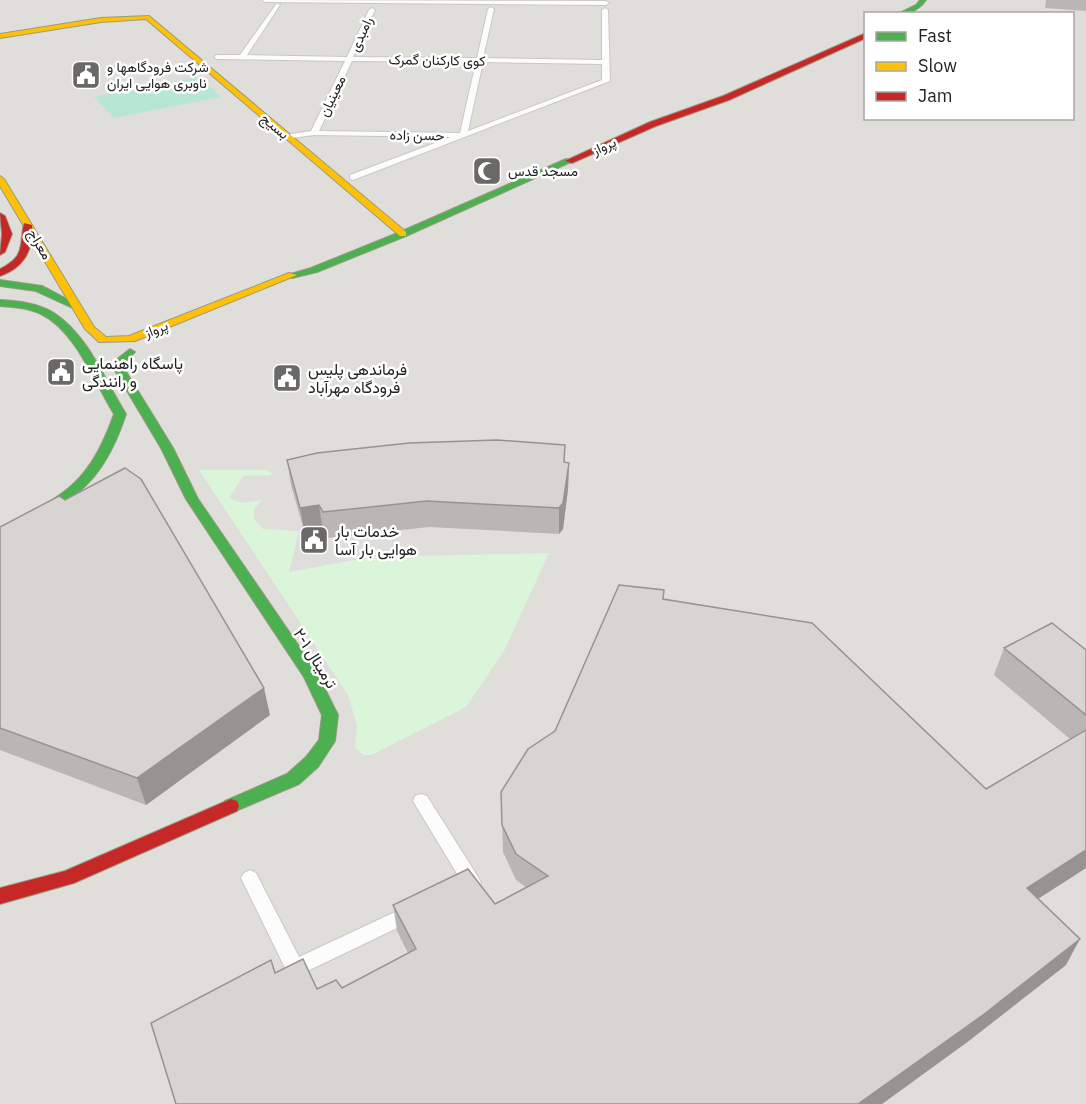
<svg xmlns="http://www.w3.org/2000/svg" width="1086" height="1104" font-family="'IBM Plex Sans',Vazirmatn,sans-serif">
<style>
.airport{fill:#e0deda;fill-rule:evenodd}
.park{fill:#daf5da}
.pitch{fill:#b7e6d2}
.parking{fill:#e0dfde}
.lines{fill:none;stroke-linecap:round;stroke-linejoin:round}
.street-casing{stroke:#c9c8c7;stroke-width:2}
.fast-casing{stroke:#999a82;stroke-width:2}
.slow-casing{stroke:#999a82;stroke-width:2}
.jam-casing{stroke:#999a82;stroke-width:2}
.street{fill:#fdfcfc;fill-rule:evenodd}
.fast{fill:#4caf50;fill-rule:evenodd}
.slow{fill:#ffc107;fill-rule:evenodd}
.jam{fill:#c62828;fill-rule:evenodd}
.wall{fill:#b9b6b5}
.shaded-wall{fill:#969493}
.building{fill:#d7d4d2;stroke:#969493;stroke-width:1.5}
.labels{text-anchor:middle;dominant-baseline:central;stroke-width:5;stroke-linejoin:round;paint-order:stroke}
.far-street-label{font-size:14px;fill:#222;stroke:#fff}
.far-poi-label{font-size:14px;fill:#222;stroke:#fff;text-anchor:start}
.poi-label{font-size:16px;fill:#222;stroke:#fff;text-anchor:start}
.street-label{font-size:16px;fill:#222;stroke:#fff}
</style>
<rect width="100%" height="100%" fill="#f0eeeb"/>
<!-- airport -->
<path class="airport" d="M0 0H1086V1104H0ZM866 14H1072V118H866Z"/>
<!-- park -->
<polygon class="park" points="199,470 268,470 273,475 243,476 229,498 242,503 262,500 254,509 254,519 263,529 299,531 289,572 370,557 549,553 504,651 466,707 371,755 364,755 355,748 357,725 348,695"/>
<!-- pitch -->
<polygon class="pitch" points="199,77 221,97 114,118 94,97"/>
<!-- parking -->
<g class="parking">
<polygon points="617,0 697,0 704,4 692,7 668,7 676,49 647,49 641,6 618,6"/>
<polygon points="716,8 750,18 845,34 722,91 671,67 669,59 671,51 759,62 761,58 688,49 691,47 682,46 681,35 689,34 702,15 699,12"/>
<polygon points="323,135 393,136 393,139 420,148 347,173 315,146"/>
<polygon points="0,325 21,358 0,363"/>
<polygon points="0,952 23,957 24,1006 0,1018"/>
</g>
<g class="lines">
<!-- street casing -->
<g class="street-casing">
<g id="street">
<polygon points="262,0 606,1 609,3 606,5 265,2"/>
<path d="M277 3 280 5 247 55 347 57 369 10 372 8 375 10 353 57 477 58 488 9 491 7 494 9 483 58 602 60V10L605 8 608 10 610 81 353 180 350 179V175L451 137 314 135 285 139V135L311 131 345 61 217 59 214 57 217 55H240ZM352 61 476 62 460 133 319 131ZM483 62 602 64V80L468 131Z"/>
<path d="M421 794 427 796 478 877 481 883C477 891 471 894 463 891L460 885 462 882 413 801 415 796Z"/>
<polygon points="250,870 256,873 299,957 412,904 418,906 421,912 418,918 295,977 288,974 241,878 244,873"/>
</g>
</g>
<!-- fast casing -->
<g class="fast-casing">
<g id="fast">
<path d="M920 0H926C919 10 910 14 898 14L916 5Z"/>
<polygon points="566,159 573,161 406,236 317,272 292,278 287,275 311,268 400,232"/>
<polygon points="0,280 42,286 78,305 73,308 36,291 0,286"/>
<path d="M0 300C18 301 38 303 54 313 88 335 105 381 126 414 108 468 87 493 37 520 25 527 13 536 0 539V529C63 495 89 486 114 414 95 383 75 330 41 314 28 308 14 307 0 306Z"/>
<polygon points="130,349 135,352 122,365 173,448 198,499 316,671 338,715 335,741 318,767 299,784 231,813 225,811 223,806 225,801 287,774 306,757 319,740 322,715 304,677 186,499 161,448 111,364"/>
</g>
</g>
<!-- slow casing -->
<g class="slow-casing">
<g id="slow">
<polygon points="149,16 406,232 406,236 400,236 146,19 101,22 0,38 0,34 101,18"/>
<polygon points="0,176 4,179 94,327 106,337 129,336 289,273 297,275 135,341 99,342 85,329 0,186"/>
</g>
</g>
<!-- jam casing -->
<g class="jam-casing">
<g id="jam">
<polygon points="866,33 866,38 729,100 656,126 572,163 565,161 650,122 723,96"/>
<polygon points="0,213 5,216 12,234 5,252 0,255 2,234"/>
<path d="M24 223 32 225C34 249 24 268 0 276V269C26 256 19 246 24 223Z"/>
<polygon points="231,799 237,801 239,806 237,811 74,883 0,904 0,888 65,871"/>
</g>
</g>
<!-- street -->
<use href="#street" class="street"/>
<!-- fast -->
<use href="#fast" class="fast"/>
<!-- slow -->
<use href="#slow" class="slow"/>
<!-- jam -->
<use href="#jam" class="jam"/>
</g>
<!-- wall -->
<g class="wall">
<polygon points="1046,0 1086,0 1086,11 1045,8"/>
<polygon points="287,460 565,462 569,463 568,489 563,529 559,534 429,527 327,538 323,531 305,534 291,485"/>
<polygon points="0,527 270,715 146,805 0,750"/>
<polygon points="663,599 986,789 1070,739 994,675 1004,648 1086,650 1086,868 1038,899 1066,965 970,1040 882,1104 176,1104 275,973 317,989 342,988 408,953 397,931 393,905 495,904 527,888 516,880 503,852 501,792 555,731"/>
</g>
<!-- shaded-wall -->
<g class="shaded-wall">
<polygon points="569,463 568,489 563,529 559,534 559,508"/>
<polygon points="319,505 323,531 305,534 300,508"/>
<polygon points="264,688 270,715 146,805 137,778"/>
<polygon points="1086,850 1086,868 1014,914 1027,888"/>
<polygon points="1080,939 1066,965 970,1040 882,1104 858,1104"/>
</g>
<!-- building -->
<g class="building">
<polygon points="497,440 565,445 564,462 569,463 563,503 559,508 427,501 323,512 319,505 300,508 287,460 317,453 409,443"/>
<polygon points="125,468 141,479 264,688 137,778 0,728 0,527 59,496 65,500"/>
<polygon points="619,585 664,590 663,599 812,623 986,789 1086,730 1086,850 1027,888 1080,939 983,1015 858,1104 176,1104 151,1023 271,960 275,973 303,959 317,989 336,980 342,988 416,949 393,905 468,869 495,904 548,876 516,854 502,825 501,792 528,749 555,731"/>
<polygon points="1052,623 1086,650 1086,715 1004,648"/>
</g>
<!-- icons -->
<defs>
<g id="civic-square" transform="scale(1.5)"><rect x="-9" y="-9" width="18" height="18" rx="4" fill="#6a6968" stroke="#fff"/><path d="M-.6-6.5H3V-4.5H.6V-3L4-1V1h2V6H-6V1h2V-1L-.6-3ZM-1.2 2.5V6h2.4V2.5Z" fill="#fff"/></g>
<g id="mosque-square" transform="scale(1.5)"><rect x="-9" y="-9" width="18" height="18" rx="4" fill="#6a6968" stroke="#fff"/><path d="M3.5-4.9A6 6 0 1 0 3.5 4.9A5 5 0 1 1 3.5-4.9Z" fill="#fff"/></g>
</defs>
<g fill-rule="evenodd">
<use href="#civic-square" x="86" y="75"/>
<use href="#mosque-square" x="487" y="171"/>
<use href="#civic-square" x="61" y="372"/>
<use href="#civic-square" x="287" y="378"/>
<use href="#civic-square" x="314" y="540"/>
</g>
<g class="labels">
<!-- far-street labels -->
<g class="far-street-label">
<text transform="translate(361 34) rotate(-66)">رامبدی</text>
<text transform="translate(437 60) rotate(1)">کوی کارکنان گمرک</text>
<text transform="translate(332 96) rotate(-64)">معینیان</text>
<text transform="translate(275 126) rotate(40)">بسیج</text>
<text transform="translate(417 135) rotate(1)">حسن زاده</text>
<text transform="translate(604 146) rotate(-24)">پرواز</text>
<text transform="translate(40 244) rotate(59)">معراج</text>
<text transform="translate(156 329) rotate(-21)">پرواز</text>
</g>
<!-- far-poi labels -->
<g class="far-poi-label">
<text x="107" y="67">شرکت فرودگاهها و<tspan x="107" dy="16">ناوبری هوایی ایران</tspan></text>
<text x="508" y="171">مسجد قدس</text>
</g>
<!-- poi labels -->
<g class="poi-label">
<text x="82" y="363">پاسگاه راهنمایی<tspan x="82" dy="18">و رانندگی</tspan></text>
<text x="308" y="369">فرماندهی پلیس<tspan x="308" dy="18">فرودگاه مهرآباد</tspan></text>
<text x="335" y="531">خدمات بار<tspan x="335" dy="18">هوایی بار آسا</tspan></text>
</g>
<!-- street labels -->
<g class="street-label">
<text transform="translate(316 658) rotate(58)">ترمینال ۱-۲</text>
</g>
</g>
<!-- legend -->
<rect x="864" y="12" width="210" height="108" fill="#ffffff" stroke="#a7a7a7" stroke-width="1.5"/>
<rect x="876" y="32" width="30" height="9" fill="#4caf50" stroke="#a7a7a7" stroke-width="1.5"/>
<text x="918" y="42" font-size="18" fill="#222222">Fast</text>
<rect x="876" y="62" width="30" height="9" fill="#ffc107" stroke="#a7a7a7" stroke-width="1.5"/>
<text x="918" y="72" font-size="18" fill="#222222">Slow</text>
<rect x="876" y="92" width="30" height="9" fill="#c62828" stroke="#a7a7a7" stroke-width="1.5"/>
<text x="918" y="102" font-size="18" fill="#222222">Jam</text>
</svg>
